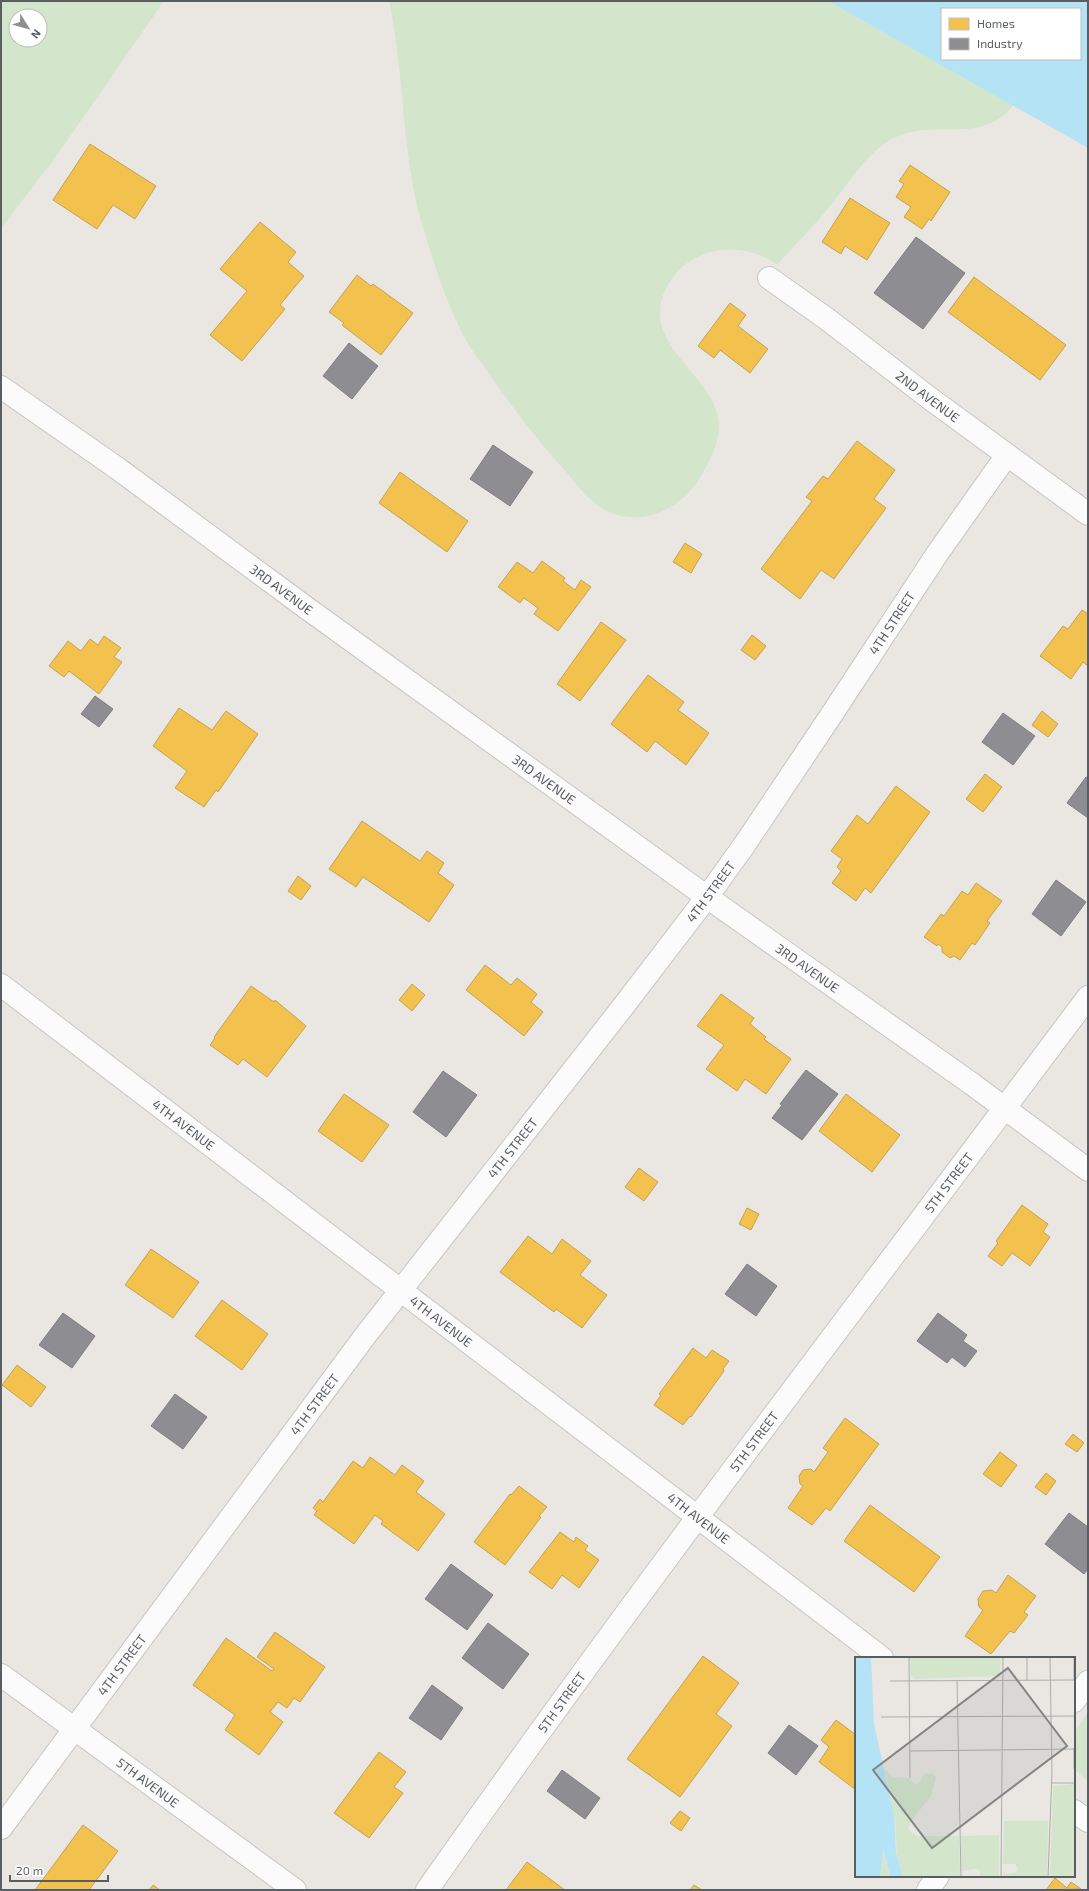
<svg xmlns="http://www.w3.org/2000/svg" width="1089" height="1891" font-family="'Exo 2',sans-serif">
<style>
.green{fill:#d3e6cc;fill-rule:evenodd}
.water{fill:#b4e3f6;fill-rule:evenodd}
.homes{fill:#f2c14e;stroke:#c4a354}
.industry{fill:#8d8d92;stroke:#7d7f84}
.lines{fill:none;stroke-linecap:round;stroke-linejoin:round}
.street-casing{stroke:#c6c6c5;stroke-width:24}
.street{stroke:#fcfbfb;stroke-width:22}
.labels{text-anchor:middle;dominant-baseline:central;stroke-width:4;stroke-linejoin:round;paint-order:stroke}
.street-label{font-size:13px;fill:#595e62;stroke:#fff}
.inset-road{fill:none;stroke:#acacab;stroke-width:1}
.view{fill:#828486;fill-opacity:0.15;stroke:#828486;stroke-width:2}
.inset-edge{fill:none;stroke:#595e62;stroke-width:2}
</style>
<rect width="100%" height="100%" fill="#eae7e2"/>
<!-- green -->
<g class="green">
<path d="M1 1H164L55 158 1 228ZM16 16H40V40H16Z"/>
<path d="M389 1H828L1014 105C978 149 930 114 887 142 865 156 843 191 826 211 811 229 793 247 777 265 743 240 692 245 669 283 633 344 716 373 719 423 720 444 707 468 695 485 676 511 640 526 609 512 593 505 579 488 568 474 540 444 515 411 492 378 484 366 475 355 468 344 447 306 434 265 422 224 401 152 405 75 389 1Z"/>
<polygon points="1088,1712 1088,1781 1074,1769 1074,1733"/>
</g>
<!-- water -->
<path class="water" d="M828 1H1088V148ZM942 9H1080V59H942Z"/>
<!-- homes -->
<g class="homes">
<polygon points="90,144 156,186 135,219 113,205 97,229 53,200"/>
<polygon points="910,165 950,192 931,221 929,219 922,229 904,217 911,207 896,197 904,184 899,181"/>
<polygon points="850,198 890,223 867,260 845,246 841,254 822,242"/>
<polygon points="260,222 296,252 288,262 304,276 280,305 285,309 242,361 210,335 247,291 220,269"/>
<polygon points="357,275 371,286 373,284 413,313 381,355 342,325 344,323 329,312"/>
<polygon points="974,277 1066,345 1040,380 948,312"/>
<polygon points="730,303 746,315 738,326 768,349 750,373 720,350 714,358 698,346"/>
<polygon points="857,441 895,470 874,499 886,508 834,579 821,570 800,599 761,569 812,501 806,497 823,476 828,479"/>
<polygon points="400,472 468,521 447,552 379,503"/>
<polygon points="685,543 702,554 691,573 673,562"/>
<polygon points="542,561 565,578 563,581 575,590 581,580 591,587 558,631 534,614 538,608 524,598 520,603 498,587 517,562 533,573"/>
<polygon points="1082,610 1088,614 1088,666 1083,662 1071,679 1040,656 1063,626 1068,629"/>
<polygon points="601,622 626,640 580,701 557,684"/>
<polygon points="752,635 766,646 755,660 741,650"/>
<polygon points="104,636 121,648 114,657 122,662 99,694 69,671 64,677 49,666 68,641 81,651 90,639 98,645"/>
<polygon points="648,675 684,702 678,710 709,733 686,765 655,741 647,752 611,724"/>
<polygon points="179,708 212,730 226,711 258,734 218,792 216,790 204,807 175,788 187,771 153,746"/>
<polygon points="1042,711 1058,724 1048,737 1032,725"/>
<polygon points="985,774 1002,787 983,812 966,799"/>
<polygon points="896,786 930,812 871,893 865,888 856,901 832,883 841,871 837,867 842,859 831,851 857,815 868,824"/>
<polygon points="362,821 420,861 427,851 444,863 438,873 454,885 429,922 363,877 356,887 329,869"/>
<polygon points="298,876 311,886 301,900 288,891"/>
<polygon points="976,883 1002,901 987,921 990,923 975,945 972,943 960,960 954,956 950,958 942,952 942,947 938,944 937,946 924,937 941,914 944,916 962,891 968,895"/>
<polygon points="485,965 511,985 517,978 537,994 531,1002 543,1012 524,1036 466,990"/>
<polygon points="412,984 425,995 412,1011 399,1000"/>
<polygon points="251,986 274,1002 275,1000 306,1026 267,1077 243,1059 238,1065 210,1045 215,1038 214,1037"/>
<polygon points="721,994 754,1018 750,1024 766,1037 764,1039 791,1059 766,1094 745,1079 737,1091 706,1069 724,1045 697,1026"/>
<polygon points="344,1094 389,1125 362,1162 318,1131"/>
<polygon points="846,1094 900,1135 872,1172 819,1131"/>
<polygon points="639,1168 658,1182 644,1201 625,1187"/>
<polygon points="1022,1205 1048,1224 1043,1232 1050,1237 1030,1266 1012,1253 1002,1266 988,1256 998,1243 996,1241"/>
<polygon points="747,1208 759,1214 751,1230 739,1224"/>
<polygon points="528,1236 552,1254 562,1239 591,1261 580,1275 607,1295 582,1328 556,1309 554,1312 500,1272"/>
<polygon points="151,1249 199,1282 173,1318 125,1285"/>
<polygon points="222,1300 268,1334 242,1370 195,1336"/>
<polygon points="693,1348 706,1358 712,1350 729,1361 723,1369 724,1371 691,1417 690,1416 683,1425 654,1405 661,1395 659,1394"/>
<polygon points="17,1365 46,1387 31,1407 2,1385"/>
<polygon points="845,1418 879,1444 830,1511 826,1508 812,1525 788,1508 803,1486 800,1484 799,1476 803,1470 811,1469 814,1472 828,1452 823,1448"/>
<polygon points="1073,1434 1084,1443 1077,1452 1065,1444"/>
<polygon points="1000,1452 1017,1465 1001,1487 983,1474"/>
<polygon points="370,1457 395,1475 402,1465 424,1481 416,1492 445,1514 418,1551 381,1524 383,1521 375,1515 354,1544 314,1515 317,1511 313,1508 320,1499 323,1502 353,1461 363,1468"/>
<polygon points="1046,1473 1056,1481 1046,1495 1035,1487"/>
<polygon points="519,1486 547,1507 539,1516 541,1517 505,1565 474,1542 510,1494 511,1495"/>
<polygon points="870,1505 940,1557 914,1592 844,1541"/>
<polygon points="560,1532 574,1542 576,1537 588,1546 585,1550 599,1560 579,1588 562,1575 552,1589 529,1572"/>
<polygon points="1008,1575 1036,1596 1024,1612 1028,1615 1014,1633 1010,1631 991,1654 965,1636 983,1610 979,1607 978,1599 983,1591 992,1590 996,1593"/>
<polygon points="275,1632 325,1667 300,1702 294,1698 287,1708 278,1702 270,1712 283,1722 259,1755 225,1730 235,1715 193,1685 226,1638 272,1671 274,1669 257,1657"/>
<polygon points="703,1656 739,1683 716,1714 732,1726 680,1797 627,1759"/>
<polygon points="836,1720 856,1735 856,1790 819,1762 829,1747 821,1740"/>
<polygon points="379,1752 406,1772 394,1787 403,1793 369,1838 334,1813"/>
<polygon points="680,1811 690,1818 681,1831 670,1823"/>
<polygon points="83,1825 118,1851 89,1890 35,1890"/>
<polygon points="527,1862 565,1890 506,1890"/>
<polygon points="1055,1878 1067,1888 1071,1882 1081,1889 1046,1890"/>
<polygon points="153,1885 160,1890 149,1890"/>
<polygon points="694,1885 702,1890 690,1890"/>
</g>
<!-- industry -->
<g class="industry">
<polygon points="916,237 965,273 923,329 874,293"/>
<polygon points="349,343 378,366 352,399 323,376"/>
<polygon points="493,445 533,472 510,506 470,479"/>
<polygon points="95,696 113,709 99,727 81,714"/>
<polygon points="1003,713 1035,736 1013,765 982,742"/>
<polygon points="1086,777 1088,778 1088,818 1067,803"/>
<polygon points="1056,880 1086,902 1061,936 1032,914"/>
<polygon points="806,1070 838,1094 802,1140 772,1118 782,1105 780,1104"/>
<polygon points="443,1071 477,1095 446,1137 413,1112"/>
<polygon points="747,1264 777,1286 756,1316 725,1294"/>
<polygon points="63,1313 95,1336 72,1368 39,1345"/>
<polygon points="938,1313 967,1335 963,1341 977,1351 965,1367 952,1357 947,1363 917,1341"/>
<polygon points="175,1394 207,1417 183,1449 151,1426"/>
<polygon points="1069,1513 1088,1527 1088,1569 1084,1574 1045,1544"/>
<polygon points="451,1564 493,1595 467,1630 425,1599"/>
<polygon points="488,1623 529,1654 503,1689 462,1658"/>
<polygon points="432,1685 463,1708 441,1740 409,1718"/>
<polygon points="789,1725 818,1746 796,1775 768,1753"/>
<polygon points="562,1770 600,1798 585,1819 547,1791"/>
</g>
<g class="lines">
<!-- street casing -->
<g class="street-casing">
<g id="street">
<path id="s1" d="M769 278 827 319 928 397 1088 514"/>
<path id="s2" d="M1 387 117 468 308 609 707 897 972 1084 1088 1170"/>
<path id="s3" d="M1 985 882 1658"/>
<path id="s4" d="M1 1675 295 1890"/>
<polyline points="1074,1701 1088,1682"/>
<polyline points="1074,1811 1088,1821"/>
<path id="s5" d="M1 1828 365 1336 622 1008 707 897 745 844 830 717 937 554 1007 455"/>
<path id="s6" d="M427 1890C640 1587 866 1294 1088 997"/>
<polyline points="928,1890 938,1876"/>
</g>
</g>
<!-- street -->
<use href="#street" class="street"/>
</g>
<g class="labels">
<!-- street labels -->
<g class="street-label">
<text stroke="none"><textPath href="#s1" startOffset="198">2ND AVENUE</textPath></text>
<text stroke="none"><textPath href="#s2" startOffset="346">3RD AVENUE</textPath></text>
<text stroke="none"><textPath href="#s5" startOffset="1499">4TH STREET</textPath></text>
<text stroke="none"><textPath href="#s2" startOffset="670">3RD AVENUE</textPath></text>
<text stroke="none"><textPath href="#s5" startOffset="1175">4TH STREET</textPath></text>
<text stroke="none"><textPath href="#s2" startOffset="994">3RD AVENUE</textPath></text>
<text stroke="none"><textPath href="#s3" startOffset="230">4TH AVENUE</textPath></text>
<text stroke="none"><textPath href="#s5" startOffset="851">4TH STREET</textPath></text>
<text stroke="none"><textPath href="#s6" startOffset="879">5TH STREET</textPath></text>
<text stroke="none"><textPath href="#s3" startOffset="554">4TH AVENUE</textPath></text>
<text stroke="none"><textPath href="#s5" startOffset="527">4TH STREET</textPath></text>
<text stroke="none"><textPath href="#s6" startOffset="555">5TH STREET</textPath></text>
<text stroke="none"><textPath href="#s3" startOffset="878">4TH AVENUE</textPath></text>
<text stroke="none"><textPath href="#s5" startOffset="203">4TH STREET</textPath></text>
<text stroke="none"><textPath href="#s6" startOffset="231">5TH STREET</textPath></text>
<text stroke="none"><textPath href="#s4" startOffset="182">5TH AVENUE</textPath></text>
</g>
</g>
<!-- overview -->
<g transform="translate(855 1657)">
<rect width="220" height="220" fill="#eae7e2"/>
<path d="M55 0H146L145 19 60 22 56 19ZM30 113 39 120 54 121 60 128 64 126 70 116 79 117 81 121 76 139 56 164 53 173 62 179H104L105 220H48L42 200 40 163ZM220 127V220H195L198 129ZM149 164H193L192 220H148V217L160 216 163 212 160 207H148ZM144 178V220H125V214L121 212 107 214 106 179ZM28 192 31 207 35 220H25L26 195Z" fill="#d3e6cc"/>
<path d="M0 0H16L19 67 39 157 41 196 48 220H35L28 192 25 220H0Z" fill="#b4e3f6"/>
<path class="inset-road" d="M54 0 55 121M172 1V23M102 23 106 220M219 23V0M35 24 220 23M26 60 220 59M219 92V112M55 94 220 92M196 126H220M146 220 148 0M193 220 197 115 195 0"/>
<path class="view" d="M153 11 212 89 77 191 18 113Z"/>
<rect width="220" height="220" class="inset-edge"/>
</g>
<!-- border -->
<rect width="1089" height="1891" fill="none" stroke="#595e62" stroke-width="4"/>
<!-- legend -->
<rect x="941" y="8" width="140" height="52" fill="#ffffff" stroke="#bdbfc0"/>
<rect x="949" y="18" width="20" height="12" fill="#f2c14e" stroke="#bdbfc0"/>
<text x="977" y="28" font-size="12" fill="#595e62">Homes</text>
<rect x="949" y="38" width="20" height="12" fill="#8d8d92" stroke="#bdbfc0"/>
<text x="977" y="48" font-size="12" fill="#595e62">Industry</text>
<!-- north arrow -->
<g transform="translate(28 28) rotate(127)"><circle r="19" fill="#ffffff" stroke="#bdbfc0"/>
<path d="M0-3L7 15L0 10L-7 15Z" fill="#8c8e8f"/>
<text y="-6" font-size="11" font-weight="bold" text-anchor="middle" fill="#595e62">N</text>
</g>
<!-- scale -->
<path d="M10 1875v6h98v-6" fill="none" stroke="#595e62" stroke-width="2"/>
<text x="16" y="1875" font-size="12" fill="#595e62" stroke="#ffffff" stroke-width="3" paint-order="stroke">20 m</text>
</svg>
